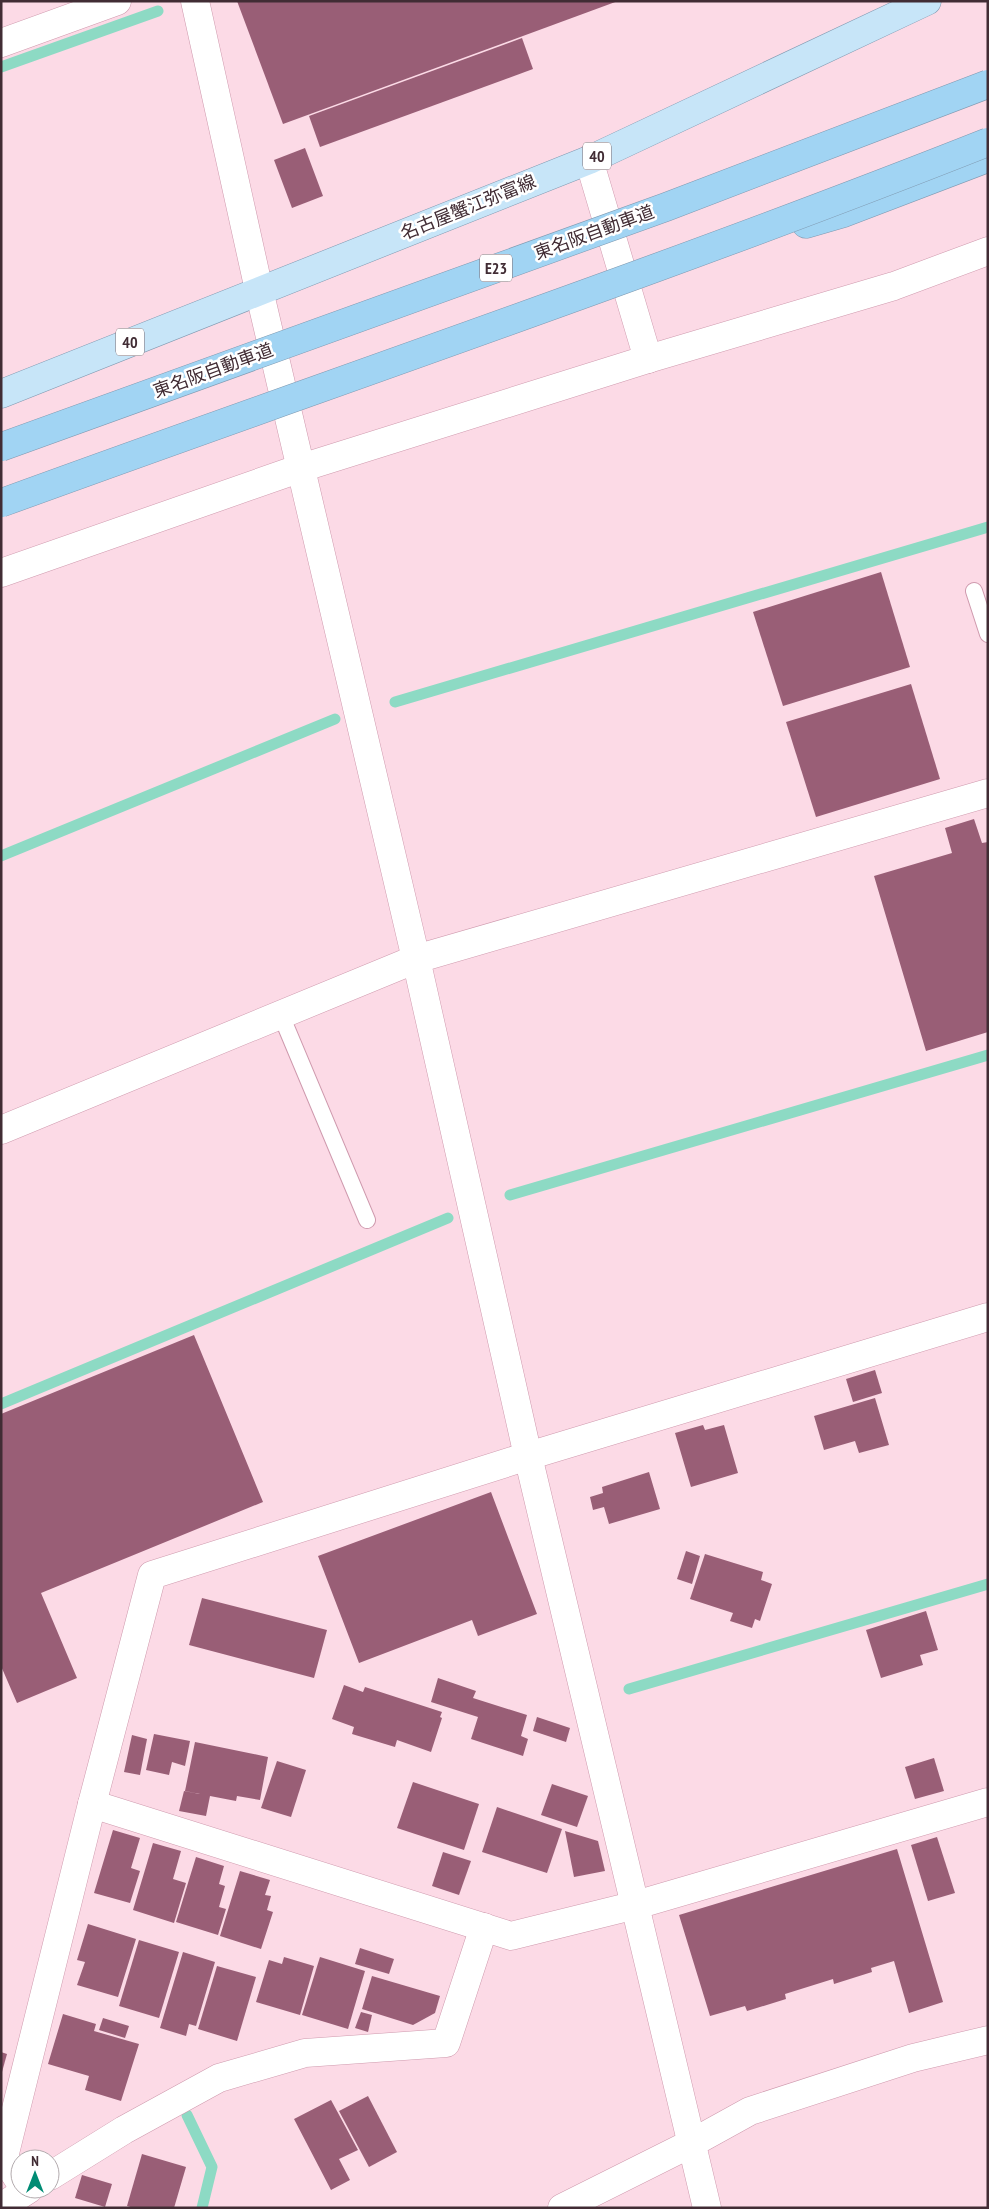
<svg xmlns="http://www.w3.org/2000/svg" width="989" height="2209" font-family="'PT Sans Narrow','Noto Sans JP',sans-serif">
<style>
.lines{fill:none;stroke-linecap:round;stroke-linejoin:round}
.stream{stroke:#8ddac4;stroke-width:11}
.building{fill:#995e76}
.lane-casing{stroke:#cf9aae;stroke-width:18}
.street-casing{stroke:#cf9aae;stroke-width:29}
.secondary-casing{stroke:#cf9aae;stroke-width:29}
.primary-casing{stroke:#7f99b0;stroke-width:29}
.highway-casing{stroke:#7f99b0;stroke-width:29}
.lane{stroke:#fff;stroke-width:16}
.street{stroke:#fff;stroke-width:28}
.secondary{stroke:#fff;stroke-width:28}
.primary{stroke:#c7e5f8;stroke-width:28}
.highway{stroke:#a1d4f3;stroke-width:28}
.highway-bridge-casing{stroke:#7f99b0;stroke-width:29;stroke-linecap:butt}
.highway-bridge{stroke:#a1d4f3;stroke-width:28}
.labels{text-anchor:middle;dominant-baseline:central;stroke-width:5;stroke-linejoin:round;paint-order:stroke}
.shield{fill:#fff;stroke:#7a6b71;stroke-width:1}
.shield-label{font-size:16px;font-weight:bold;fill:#412c34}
.street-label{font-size:18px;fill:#412c34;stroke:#fff}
</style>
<rect width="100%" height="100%" fill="#fcdae6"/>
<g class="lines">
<!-- stream -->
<g class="stream">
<polyline points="1,67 158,11"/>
<polyline points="395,702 988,527"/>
<polyline points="1,856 335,719"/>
<polyline points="510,1195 988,1055"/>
<polyline points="1,1404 448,1218"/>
<polyline points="629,1689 988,1584"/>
<polyline points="187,2115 212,2167 202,2208"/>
</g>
</g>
<!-- building -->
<g class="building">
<polygon points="237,1 618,1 283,124"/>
<polygon points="522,38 533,69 320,147 309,116"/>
<polygon points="305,148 323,196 292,208 274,160"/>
<polygon points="881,572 910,667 783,706 753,612"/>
<polygon points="911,684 940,779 816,817 786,722"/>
<polygon points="974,819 982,843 988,842 988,1032 926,1051 874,876 952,853 945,828"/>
<polygon points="194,1335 263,1502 41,1593 77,1678 17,1703 1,1666 1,1414"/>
<polygon points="875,1370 882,1393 853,1402 846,1379"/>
<polygon points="875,1398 889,1445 859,1453 855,1441 824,1450 814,1416"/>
<polygon points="703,1425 705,1430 724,1425 738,1473 691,1487 675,1433"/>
<polygon points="649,1472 660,1509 609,1524 604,1507 593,1510 590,1497 603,1493 602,1487"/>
<polygon points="491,1492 537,1614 478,1636 472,1620 359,1663 318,1556"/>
<polygon points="686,1551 700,1556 692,1584 677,1579"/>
<polygon points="705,1554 763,1572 761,1580 772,1584 760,1621 755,1619 752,1628 730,1621 733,1613 690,1599"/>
<polygon points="202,1598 327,1630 314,1678 189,1645"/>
<polygon points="926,1611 938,1650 920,1655 923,1665 881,1678 866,1630"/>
<polygon points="438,1678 476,1691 473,1698 527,1715 521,1736 528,1739 523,1756 471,1739 478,1717 431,1702"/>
<polygon points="344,1685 363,1692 365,1687 442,1712 440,1717 442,1718 431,1752 397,1740 395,1747 352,1734 354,1727 332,1719"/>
<polygon points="537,1717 570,1728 566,1742 533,1731"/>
<polygon points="154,1734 190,1741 185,1766 172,1762 169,1775 146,1770"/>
<polygon points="132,1735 147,1739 140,1775 124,1772"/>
<polygon points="195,1742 268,1757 260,1800 237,1796 236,1801 210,1796 206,1816 179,1811 184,1791 200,1794 185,1791"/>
<polygon points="934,1758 944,1791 915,1799 905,1767"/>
<polygon points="277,1761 306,1770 291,1817 261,1808"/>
<polygon points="413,1782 479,1804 464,1850 397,1828"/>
<polygon points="552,1784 588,1796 577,1827 541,1815"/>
<polygon points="497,1807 562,1829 547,1873 482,1852"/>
<polygon points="113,1830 140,1838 131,1868 140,1871 130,1903 94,1893"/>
<polygon points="565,1831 598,1841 605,1871 574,1877"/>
<polygon points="937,1837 955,1893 928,1901 911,1845"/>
<polygon points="153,1843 181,1851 173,1879 186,1883 174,1923 133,1910"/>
<polygon points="897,1849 943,2002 909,2013 894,1961 871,1968 872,1972 834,1984 833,1979 785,1994 786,1999 747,2011 745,2006 710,2016 679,1915"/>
<polygon points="443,1852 471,1861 459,1895 432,1886"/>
<polygon points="196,1857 224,1866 219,1884 225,1886 219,1907 226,1909 218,1935 176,1922"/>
<polygon points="240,1871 270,1880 265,1895 271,1896 267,1910 273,1912 261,1949 220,1936"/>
<polygon points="88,1924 136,1939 118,1997 77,1985 85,1962 77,1960"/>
<polygon points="139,1940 179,1952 159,2018 119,2006"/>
<polygon points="360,1948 394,1959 389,1974 355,1964"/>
<polygon points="183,1952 215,1962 196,2026 189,2024 186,2036 160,2028"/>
<polygon points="284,1957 314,1966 300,2015 256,2002 269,1960 282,1964"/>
<polygon points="320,1957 365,1971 348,2029 302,2015"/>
<polygon points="217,1966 256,1977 237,2041 198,2029"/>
<polygon points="372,1976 440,1996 435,2013 413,2025 362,2009"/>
<polygon points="361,2012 372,2015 368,2032 355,2028"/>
<polygon points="63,2014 96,2024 94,2031 139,2044 121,2101 85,2090 89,2076 48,2064"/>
<polygon points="103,2018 129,2026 125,2038 99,2030"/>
<polygon points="1,2052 7,2054 2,2072 1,2072"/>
<polygon points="368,2096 397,2152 369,2167 339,2111"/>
<polygon points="331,2100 358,2150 339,2159 350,2180 331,2190 294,2119"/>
<polygon points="142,2154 186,2167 174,2208 134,2208 127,2206"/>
<polygon points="82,2175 112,2184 105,2207 75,2198"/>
</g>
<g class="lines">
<!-- lane casing -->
<g class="lane-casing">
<g id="lane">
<polyline points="974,591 988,634"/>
<polyline points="281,1015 367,1220"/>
</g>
</g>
<!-- street casing -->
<g class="street-casing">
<g id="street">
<polyline points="1,43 117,1"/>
<polyline points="589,160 648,359"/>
<polyline points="1,573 301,468 648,359 894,286 988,251"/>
<polyline points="1,1130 416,959 988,793"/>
<polyline points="92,1804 511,1936 636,1905 988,1802"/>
<polyline points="50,2176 124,2130 219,2078 305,2053 446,2043 484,1927"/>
<polyline points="20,2182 4,2157 92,1804 152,1575 528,1456 988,1317"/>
<polyline points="1,2207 29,2189"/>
</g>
</g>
<!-- secondary casing -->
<g class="secondary-casing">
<g id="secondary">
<polyline points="195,1 259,290 416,959 528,1456 707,2208"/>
<polyline points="562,2208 692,2143 750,2111 913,2058 988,2040"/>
</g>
</g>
<!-- primary casing -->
<g class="primary-casing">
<polyline id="primary" points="1,394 589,160 927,1"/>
</g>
<!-- highway casing -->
<g class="highway-casing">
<polyline id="highway" points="806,224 844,213 988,158"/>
</g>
<!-- lane -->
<use href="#lane" class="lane"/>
<!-- street -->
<use href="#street" class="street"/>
<!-- secondary -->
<use href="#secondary" class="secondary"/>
<!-- primary -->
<use href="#primary" class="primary"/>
<!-- highway -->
<use href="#highway" class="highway"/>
<!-- highway-bridge casing -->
<g class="highway-bridge-casing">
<g id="highway-bridge">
<polyline points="1,447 666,207 988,84"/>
<path d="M1 503C330 383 662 271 988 142"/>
</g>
</g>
<!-- highway-bridge -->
<use href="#highway-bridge" class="highway-bridge"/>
</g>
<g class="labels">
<!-- shield labels -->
<g class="shield">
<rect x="583" y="142.5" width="28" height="27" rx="4"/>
<rect x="480" y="254.5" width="32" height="27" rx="4"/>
<rect x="116" y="328.5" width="28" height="27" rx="4"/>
</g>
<g class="shield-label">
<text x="597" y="156">40</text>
<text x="496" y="268">E23</text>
<text x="130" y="342">40</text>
</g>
<!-- street labels -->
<g class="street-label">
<text transform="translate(468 207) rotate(-22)">名古屋蟹江弥富線</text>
<text transform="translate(594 232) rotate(-20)">東名阪自動車道</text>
<text transform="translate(213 370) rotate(-20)">東名阪自動車道</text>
</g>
</g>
<!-- border -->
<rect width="989" height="2209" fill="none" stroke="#412c34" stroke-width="5"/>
<!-- north arrow -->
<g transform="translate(35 2174)"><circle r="24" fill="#ffffff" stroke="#b3abae"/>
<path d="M0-4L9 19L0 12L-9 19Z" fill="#008c74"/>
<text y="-8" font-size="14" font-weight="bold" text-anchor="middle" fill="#412c34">N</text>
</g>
</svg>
